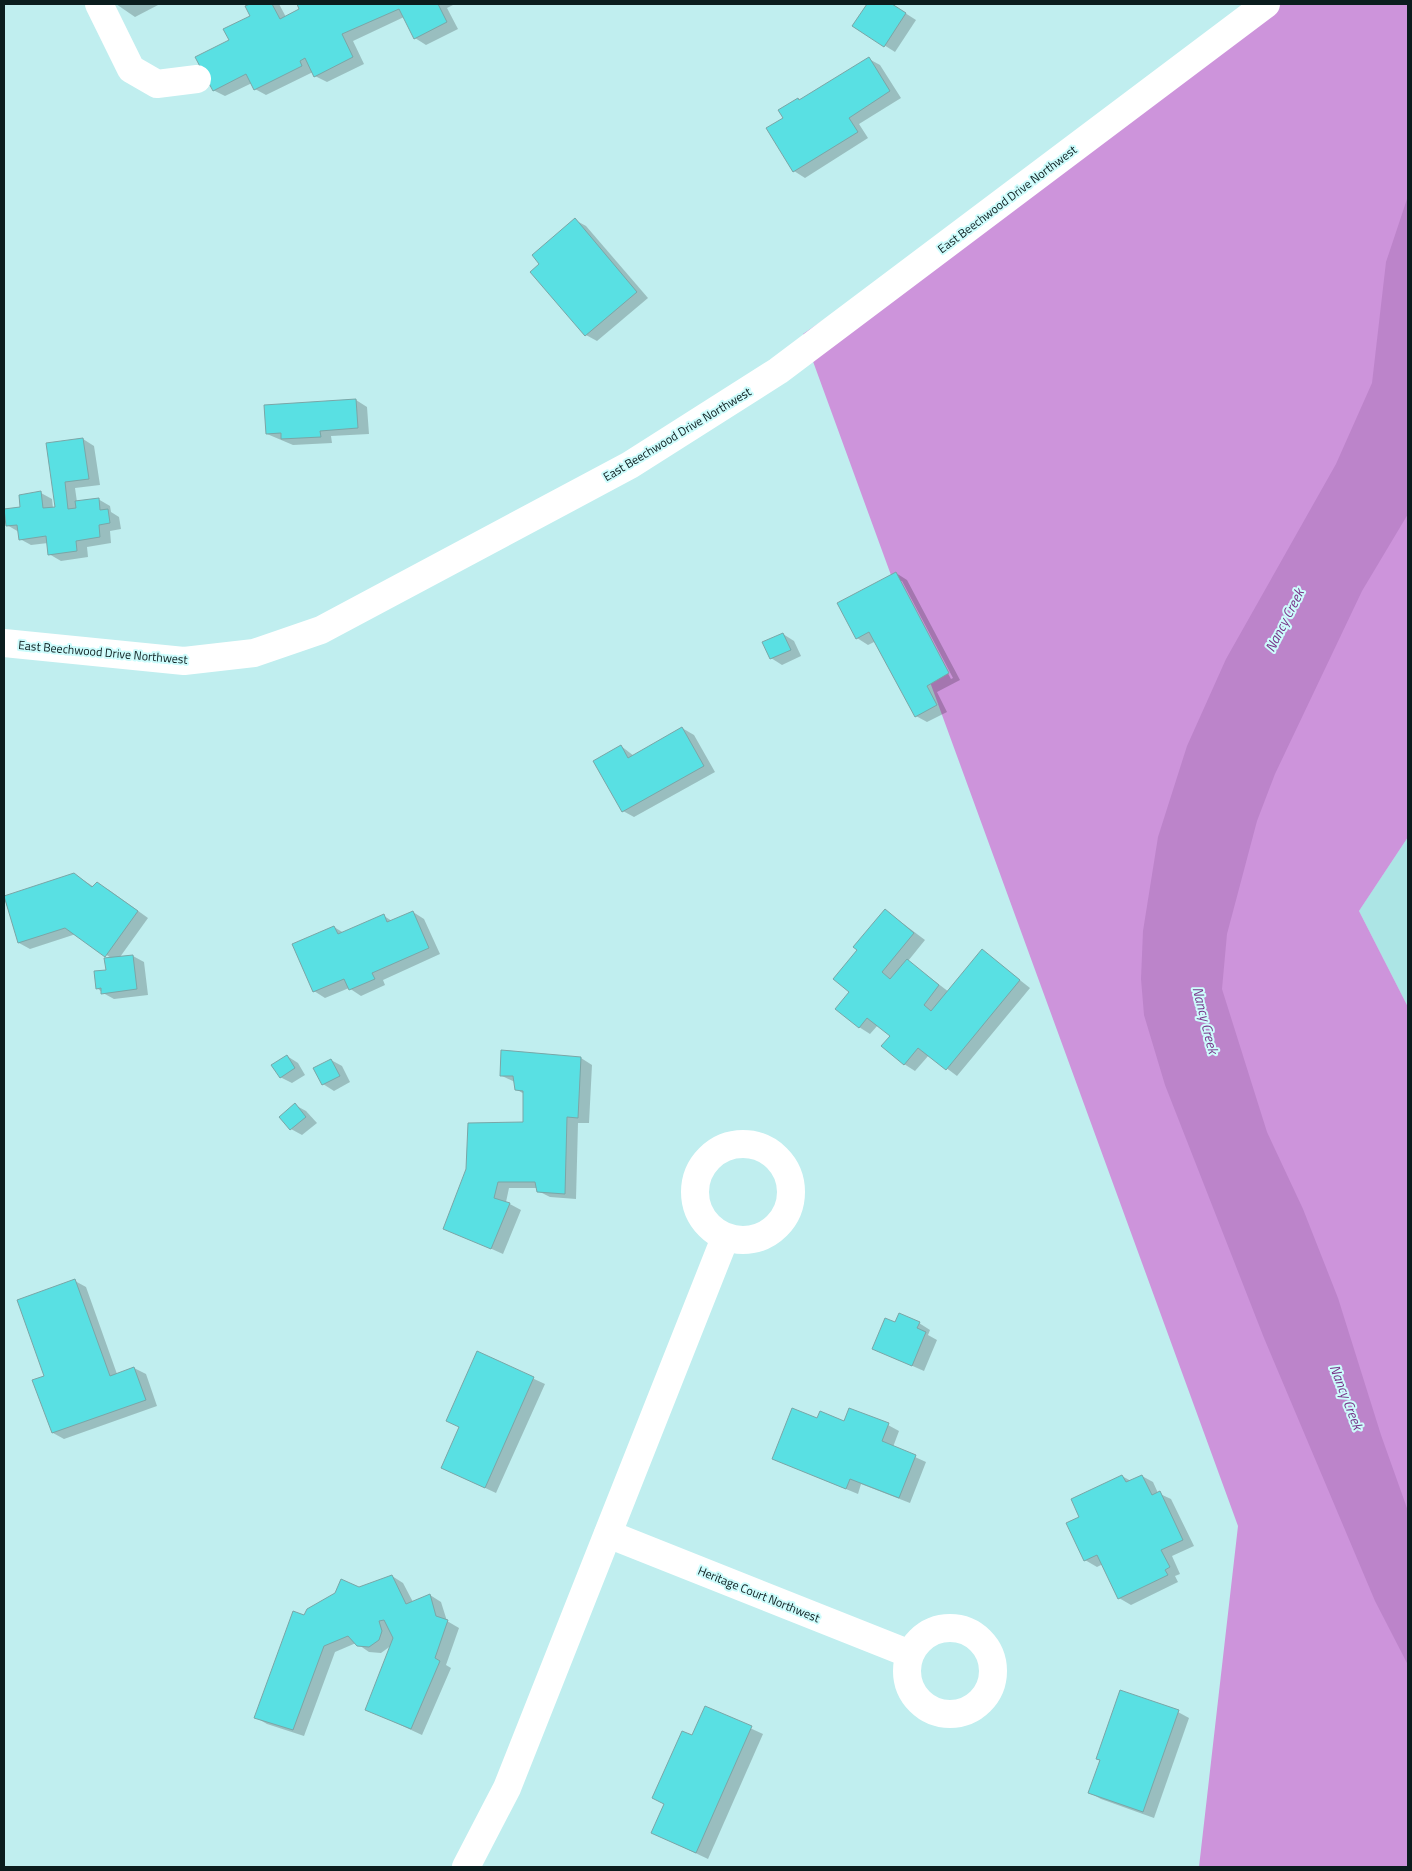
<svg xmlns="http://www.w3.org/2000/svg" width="1412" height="1871" font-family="'Titillium Web',sans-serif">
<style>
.built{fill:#ace5e5}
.forest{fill:#cd94db}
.water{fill:#bc84ca}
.shadow{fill:#0003;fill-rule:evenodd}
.building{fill:#59e0e3;stroke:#7aa6a7}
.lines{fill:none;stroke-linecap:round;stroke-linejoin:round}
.minor{stroke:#fff;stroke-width:28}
.labels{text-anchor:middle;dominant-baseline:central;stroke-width:4;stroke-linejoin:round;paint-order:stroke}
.street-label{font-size:12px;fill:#0b1d1e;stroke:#cdfcfc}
.water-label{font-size:14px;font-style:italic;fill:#783488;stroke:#cdfcfc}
</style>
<rect width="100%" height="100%" fill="#c0eeef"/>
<!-- built -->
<polygon class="built" points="1408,837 1408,1007 1359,911"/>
<!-- forest -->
<polygon class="forest" points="1252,4 1408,4 1408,837 1359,911 1408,1007 1408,1867 1199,1867 1238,1526 803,334 1072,149"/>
<!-- water -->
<polygon class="water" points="1408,196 1408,514 1362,591 1275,774 1257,821 1227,934 1222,989 1267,1132 1303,1209 1338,1298 1381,1435 1408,1511 1408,1665 1375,1601 1264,1338 1165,1085 1144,1015 1141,979 1143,931 1158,837 1187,746 1226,659 1336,464 1372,383 1386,262"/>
<!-- shadow -->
<g class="shadow">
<polygon points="116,4 160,4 135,17"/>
<polygon points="252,4 279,4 286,17 301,10 298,4 455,4 447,8 458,29 426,45 415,38 404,17 353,41 364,64 327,82 315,76 313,72 266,95 255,89 252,83 225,96 213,90 230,41 251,16 247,7"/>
<polygon points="868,4 891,4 916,20 895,52 854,26"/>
<polygon points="869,59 880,65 901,98 859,124 868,138 805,178 794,171 785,118 798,99 801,101"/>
<polygon points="575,220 586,226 648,298 597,341 586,335 540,264"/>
<polygon points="356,400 367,407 369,434 331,436 332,443 293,445 267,434"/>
<polygon points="83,439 94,446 100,485 75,488 77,502 98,499 110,506 111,512 119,517 121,529 110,531 111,543 87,547 88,557 61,561 49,554 48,543 31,545 20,539 19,532 7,525 22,508 41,493 52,499 53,508 56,508 48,444"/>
<path d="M896 573 907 580 960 680 937 692 947 712 927 722 916 716 876 641 868 645 857 638ZM899 581H902L953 678 951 679Z"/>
<polygon points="783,634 794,641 801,656 782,665 771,658"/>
<polygon points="682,728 694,735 715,772 634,817 623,811 621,746 634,756"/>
<polygon points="74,874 94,887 98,884 109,890 148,918 120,957 133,956 144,962 148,995 114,999 103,993 97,988 107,971 111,958 76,934 30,949 19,943 4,897"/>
<polygon points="885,910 925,940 908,961 949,992 982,950 1030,988 957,1076 929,1055 915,1071 904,1064 891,1036 878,1025 870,1034 859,1027 851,992 859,950"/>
<polygon points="413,912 424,919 440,954 383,980 385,985 361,996 349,988 325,998 314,991 334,927 344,933 384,916 392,921"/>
<polygon points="287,1056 298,1063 305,1075 292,1083 280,1077"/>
<polygon points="581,1058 592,1065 589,1123 578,1123 576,1199 550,1197 538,1191 538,1188 509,1188 506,1202 521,1210 503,1254 445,1228 525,1124 524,1094 516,1089 515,1082 502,1076"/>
<polygon points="331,1060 342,1066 350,1082 334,1091 323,1084"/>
<polygon points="295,1105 306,1111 317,1123 302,1135 291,1129"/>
<polygon points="75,1281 86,1287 117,1374 134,1368 146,1374 157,1406 64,1439 53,1433 45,1376"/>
<polygon points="896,1323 919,1323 930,1330 928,1335 937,1340 924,1371 874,1349"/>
<polygon points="478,1353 545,1384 496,1493 442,1468 460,1427"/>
<polygon points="845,1422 888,1425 899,1431 893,1447 926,1462 910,1503 861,1484 858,1494 773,1459"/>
<polygon points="1122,1476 1131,1481 1142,1476 1153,1482 1158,1493 1171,1499 1194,1546 1172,1556 1180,1574 1175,1576 1178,1582 1131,1605 1119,1598 1103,1564 1097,1567 1085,1560 1081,1518"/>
<polygon points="392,1576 403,1583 413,1602 430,1595 441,1602 447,1621 459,1628 446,1665 451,1668 422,1735 366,1709 392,1645 381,1653 369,1652 356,1643 335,1652 304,1736 267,1724 255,1717 305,1616 359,1589"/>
<polygon points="706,1708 763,1734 708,1859 653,1833"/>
<polygon points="1178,1712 1189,1718 1154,1818 1101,1799 1090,1793 1101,1760"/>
</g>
<!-- building -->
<g class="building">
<polygon points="250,4 272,4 280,19 299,9 297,4 438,4 447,22 414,39 399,9 342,34 353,57 314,77 305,58 300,61 302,66 254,90 246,74 213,91 195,57 229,40 223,29 250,16 245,6"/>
<polygon points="867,4 892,4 906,13 884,47 852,26"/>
<polygon points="869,57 890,91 849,118 858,132 793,172 766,128 783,118 778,110 798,98 799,100"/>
<polygon points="575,218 637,292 585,336 530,272 539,264 532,255"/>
<polygon points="356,399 358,428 320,431 321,437 281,439 281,433 266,434 264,405"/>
<polygon points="83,438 89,479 65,482 68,509 76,508 75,501 99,498 100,510 108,509 110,523 99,525 100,537 76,541 77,551 48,555 46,536 19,540 17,525 6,526 4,509 20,507 19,495 41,491 43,508 55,507 46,443"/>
<polygon points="896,572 949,673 927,686 937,705 915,717 869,632 856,639 837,603"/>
<polygon points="783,633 791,650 770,659 762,642"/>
<polygon points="682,727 704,766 622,812 593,761 621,745 628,758"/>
<polygon points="74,873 92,887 97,882 138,911 105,957 65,928 18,943 4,896"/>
<polygon points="885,909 914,933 882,972 890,979 907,959 939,985 924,1005 931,1011 982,949 1020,980 946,1070 918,1048 904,1065 881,1046 890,1036 867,1018 859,1028 835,1009 849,992 833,979 857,950 853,947"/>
<polygon points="413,911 429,948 372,973 375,979 349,990 344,979 313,992 292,944 334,926 338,934 384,914 387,922"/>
<polygon points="133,955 137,989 101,994 101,988 96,989 94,971 106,970 104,958"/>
<polygon points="501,1050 581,1057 578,1118 567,1117 565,1194 537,1192 535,1182 498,1182 494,1198 510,1203 491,1249 443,1229 466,1169 468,1123 523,1122 523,1091 515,1090 513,1076 500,1076"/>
<polygon points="287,1055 295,1068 280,1078 271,1065"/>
<polygon points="331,1059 340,1076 322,1085 313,1068"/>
<polygon points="295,1103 306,1117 290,1130 279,1117"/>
<polygon points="75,1279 110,1376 134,1367 146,1400 52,1433 32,1380 44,1376 17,1300"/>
<polygon points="899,1313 920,1322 917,1328 926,1332 912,1366 872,1349 885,1318 895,1322"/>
<polygon points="477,1351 534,1377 485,1488 441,1468 459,1427 446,1421"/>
<polygon points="792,1408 817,1418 820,1411 844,1421 849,1408 889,1423 882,1441 916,1455 899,1498 850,1479 846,1489 772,1459"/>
<polygon points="1122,1475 1126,1482 1142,1475 1152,1495 1160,1491 1183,1540 1161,1550 1170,1567 1165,1570 1168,1575 1118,1599 1097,1555 1084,1561 1066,1523 1079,1517 1071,1499"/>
<polygon points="392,1575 406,1604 430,1594 436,1616 448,1620 435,1658 440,1661 411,1729 365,1710 393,1638 384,1620 379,1621 382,1631 379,1640 369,1647 357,1646 348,1636 324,1646 293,1730 254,1718 293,1611 304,1615 307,1609 335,1593 341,1579 359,1587"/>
<polygon points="1120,1690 1179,1710 1143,1812 1088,1793 1100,1760 1096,1759"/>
<polygon points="705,1706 752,1726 696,1853 651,1833 664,1804 652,1798 682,1731 692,1735"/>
</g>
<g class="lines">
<!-- minor -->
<g class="minor">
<polyline points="99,4 131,69 157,84 197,79"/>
<polyline points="4,643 184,661 254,653 321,630 630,465 778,371 1266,4"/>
<circle cx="743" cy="1192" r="48"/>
<polyline points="608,1534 910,1654"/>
<circle cx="950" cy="1671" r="43"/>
<polyline points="466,1867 507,1788 725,1238"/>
</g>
</g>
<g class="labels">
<!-- street labels -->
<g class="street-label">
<text transform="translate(1007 199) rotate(-37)">East Beechwood Drive Northwest</text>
<text transform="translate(677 434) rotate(-31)">East Beechwood Drive Northwest</text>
<text transform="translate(103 652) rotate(5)">East Beechwood Drive Northwest</text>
<text transform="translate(759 1594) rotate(22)">Heritage Court Northwest</text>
</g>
<!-- water labels -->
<g class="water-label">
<text transform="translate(1284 620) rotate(-63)">Nancy Creek</text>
<text transform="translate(1206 1020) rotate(76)">Nancy Creek</text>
<text transform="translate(1347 1397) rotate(69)">Nancy Creek</text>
</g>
</g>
<!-- border -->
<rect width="1412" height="1871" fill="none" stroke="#0b1d1e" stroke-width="10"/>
</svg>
